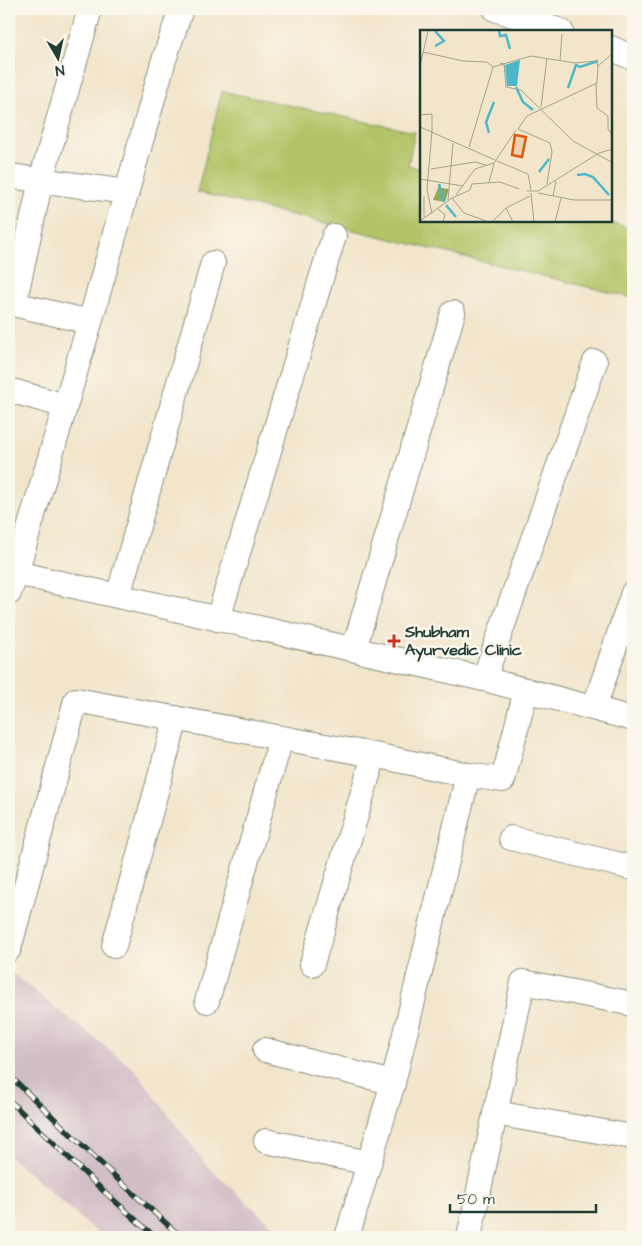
<svg xmlns="http://www.w3.org/2000/svg" width="642" height="1246" font-family="'Architects Daughter',sans-serif">
<style>
.industrial{fill:#d2bdc6}
.green{fill:#b3c467;stroke:#69804e}
.lines{fill:none;stroke-linecap:round;stroke-linejoin:round}
.minor-casing{stroke:#88917f;stroke-width:26}
.minor{stroke:#fff;stroke-width:24}
.rail-casing{stroke:#1f3d34;stroke-width:5.5}
.rail{stroke:#fbf7ec;stroke-width:4;stroke-dasharray:11;stroke-linecap:butt}
.poi-dot{fill:#c8321e;stroke:#fbf7ec;stroke-width:2}
.labels{text-anchor:middle;dominant-baseline:central;stroke-width:5;stroke-linejoin:round;paint-order:stroke}
.poi-label{font-size:16px;font-weight:bold;fill:#1f3d34;stroke:#fbf7ec;text-anchor:start}
.inset-river{fill:none;stroke:#4cb7c9;stroke-width:2.5}
.inset-road{fill:none;stroke:#9ea28e;stroke-width:1}
.view{fill:#de580e;fill-opacity:0.15;stroke:#de580e;stroke-width:2.5}
.inset-edge{fill:none;stroke:#1f3d34;stroke-width:2.5}
</style>
<rect width="100%" height="100%" fill="#fbf7ec"/>
<filter id="ink" filterUnits="userSpaceOnUse"><feTurbulence type="fractalNoise" baseFrequency=".02" numOctaves="2"/><feDisplacementMap in="SourceGraphic" scale="10" xChannelSelector="R" yChannelSelector="G"/><feConvolveMatrix kernelMatrix="1 2 1 2 8 2 1 2 1" color-interpolation-filters="sRGB"/></filter>
<filter id="wash" filterUnits="userSpaceOnUse"><feTurbulence type="fractalNoise" baseFrequency=".0096" numOctaves="4" result="noise"/><feDisplacementMap in="SourceGraphic" scale="20" xChannelSelector="R" yChannelSelector="G"/><feGaussianBlur stdDeviation="1.12" result="paint"/><feColorMatrix in="noise" values="0 0 0 0 0 0 0 0 0 0 0 0 0 0 0 0 0 1.4 0 .05"/><feComposite in="paint" operator="in"/></filter>
<g filter="url(#wash)">
<rect width="100%" height="100%" fill="#f2e5ca"/>
<!-- industrial -->
<polygon class="industrial" points="9,971 135,1070 208,1167 285,1237 102,1237 9,1156"/>
<!-- green -->
<polygon class="green" points="222,91 415,132 408,165 421,169 421,221 606,221 633,229 633,298 197,192"/>
</g>
<g filter="url(#ink)">
<g class="lines">
<!-- minor casing -->
<g class="minor-casing">
<g id="minor">
<polyline points="181,9 163,63 90,322 16,573 484,679 633,719"/>
<polyline points="495,9 561,31"/>
<polyline points="611,48 633,58"/>
<polyline points="9,176 127,192"/>
<polyline points="9,303 90,322"/>
<polyline points="14,304 41,180 90,9"/>
<polyline points="9,390 65,406"/>
<polyline points="9,572 16,573 9,593"/>
<polyline points="118,596 213,263"/>
<polyline points="218,619 334,236"/>
<polyline points="354,649 453,313"/>
<polyline points="484,679 595,362"/>
<polyline points="594,708 633,593"/>
<polyline points="511,838 633,868"/>
<polyline points="114,946 176,718"/>
<polyline points="9,949 76,700 374,755 468,775 503,780 526,690"/>
<polyline points="312,964 374,755"/>
<polyline points="207,1001 281,738"/>
<polyline points="265,1050 393,1083"/>
<polyline points="495,1113 633,1137"/>
<polyline points="266,1141 369,1163"/>
<polyline points="347,1237 393,1083 468,775"/>
<polyline points="469,1237 523,982 633,1004"/>
</g>
</g>
<!-- minor -->
<use href="#minor" class="minor"/>
<!-- rail casing -->
<g class="rail-casing">
<g id="rail">
<polyline points="9,1075 110,1172 181,1237"/>
<polyline points="9,1100 97,1185 155,1237"/>
</g>
</g>
<!-- rail -->
<use href="#rail" class="rail"/>
</g>
</g>
<!-- markers -->
<path class="poi-dot" d="M391.5 633.5h5v5h5v5h-5v5h-5v-5h-5v-5h5z"/>
<g class="labels">
<!-- poi labels -->
<g class="poi-label">
<text x="405" y="632">Shubham<tspan x="405" dy="18">Ayurvedic Clinic</tspan></text>
</g>
</g>
<!-- overview -->
<g transform="translate(420 30)">
<rect width="192" height="192" fill="#f2e5ca"/>
<path d="M20 153 21 158 29 159 25 172 13 170Z" fill="#8eaa5c"/>
<path d="M100 30 97 56H87L85 35Z" fill="#4cb7c9"/>
<path class="inset-river" d="M79 1 80 6 86 5 90 19M15 16 24 11 15 1M96 57 103 72 113 80M148 58 156 35 160 37 178 31M69 103 66 92 74 72M119 142 129 129M157 145 165 144 173 147 189 165M19 154 24 172M26 175 36 187"/>
<path class="inset-road" d="M3 22 43 31 67 32 73 37M140 30 142 4M80 33 84 34 86 57 101 60 153 111 193 133M0 36 8 1M176 53 177 78 188 86V99L193 106M177 53 178 36 191 25 193 19M121 77 127 28M0 85 12 84V101M0 97 75 130M98 99 130 113 132 122 127 154M98 99 107 86 177 53M12 101 7 159 12 184M49 117 73 37 111 26 155 33 176 31 178 36M77 131 108 144 111 160M11 139 55 132 66 135M0 149 43 156M69 152 74 134M107 161H118L179 123 193 119M111 163 114 192M118 163 154 170H193M36 165 55 139 74 133 96 100M4 166V187M133 166 136 151M32 168 44 183 69 192M28 170 33 113M18 179 25 185 23 192M0 191 32 168 50 160 52 154 80 152 99 159M72 192 86 178M93 192 86 178 110 166M135 192 141 168"/>
<path class="view" d="M95 105 106 107 102 127 92 125Z"/>
<rect width="192" height="192" class="inset-edge"/>
</g>
<!-- margin -->
<rect width="642" height="1246" fill="none" stroke="#fbf7ec" stroke-width="30"/>
<!-- north arrow -->
<g transform="translate(58 58) rotate(171)" stroke="#fbf7ec" stroke-width="4" paint-order="stroke">
<path d="M0-4L9 19L0 12L-9 19Z" fill="#1f3d34"/>
<text y="-8" font-size="14" font-weight="bold" text-anchor="middle" fill="#1f3d34">N</text>
</g>
<!-- scale -->
<path d="M450 1204v8h146v-8" fill="none" stroke="#1f3d34" stroke-width="2.5"/>
<text x="457" y="1204" font-size="15" fill="#1f3d34" stroke="#fbf7ec" stroke-width="4" paint-order="stroke">50 m</text>
</svg>
